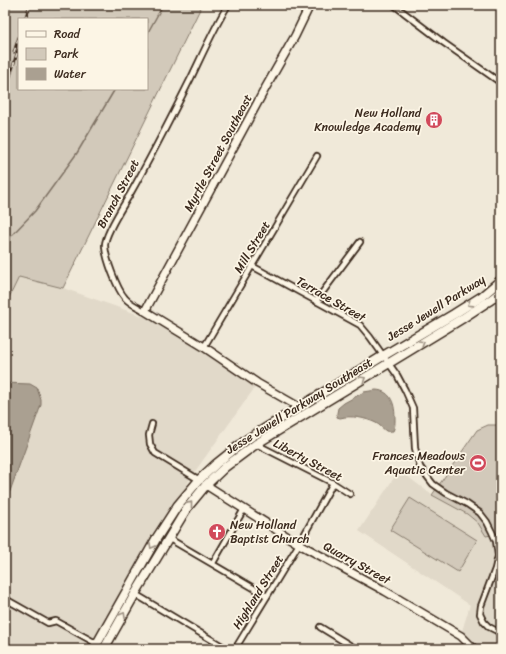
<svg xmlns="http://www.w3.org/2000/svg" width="506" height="654" font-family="Sriracha,sans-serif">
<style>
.built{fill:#e1d9c9}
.green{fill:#d2c9ba;stroke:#867a6c;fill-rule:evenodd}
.water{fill:#aaa091;stroke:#7e7163}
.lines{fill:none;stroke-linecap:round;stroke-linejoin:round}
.stream{stroke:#7e7163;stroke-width:1.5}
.street-casing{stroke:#3b2a1e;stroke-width:8}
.secondary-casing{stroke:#3b2a1e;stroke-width:10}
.primary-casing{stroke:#3b2a1e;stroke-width:11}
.street{stroke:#fcf5e5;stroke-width:4.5}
.secondary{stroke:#fcf5e5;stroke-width:7}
.primary{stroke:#fcf5e5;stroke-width:8}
.rail-casing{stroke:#3b2a1e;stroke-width:3}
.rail{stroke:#fcf5e5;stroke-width:1.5;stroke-dasharray:4.5;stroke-linecap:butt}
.oneway{stroke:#9c9082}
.labels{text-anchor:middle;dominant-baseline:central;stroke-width:3.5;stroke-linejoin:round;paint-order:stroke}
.poi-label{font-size:12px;fill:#3b2a1e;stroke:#fcf5e5;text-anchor:end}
.street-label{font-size:12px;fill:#3b2a1e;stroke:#fcf5e5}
</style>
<rect width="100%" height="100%" fill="#f0e9d9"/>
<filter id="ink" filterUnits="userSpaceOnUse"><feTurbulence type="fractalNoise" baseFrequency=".025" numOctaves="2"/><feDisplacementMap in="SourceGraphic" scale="8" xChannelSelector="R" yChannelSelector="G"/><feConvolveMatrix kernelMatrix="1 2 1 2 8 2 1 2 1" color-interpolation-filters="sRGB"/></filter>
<g filter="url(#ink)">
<!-- built -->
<g class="built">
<polygon points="19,277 63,288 165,324 261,379 191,477 96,649 5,649 5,306"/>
<polygon points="399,470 432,495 467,514 478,523 486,536 501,533 501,649 482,649 462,631 470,605 359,531"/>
</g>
<!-- green -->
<g class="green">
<path d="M5 5H202L63 288 19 277 5 306ZM19 19H147V89H19Z"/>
<polygon points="488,425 501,425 501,533 486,536 478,523 467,514 432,495 477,430"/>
<polygon points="410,498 477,540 458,572 390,530"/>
</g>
<!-- water -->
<g class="water">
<polygon points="5,383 30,384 37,388 41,400 41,405 5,505"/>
<path d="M376 390C392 391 395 405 395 419 395 424 395 427 393 431 391 431 388 432 386 431 383 429 380 425 376 423 366 418 351 415 340 418L337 417V413L338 408 344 403 364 392Z"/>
</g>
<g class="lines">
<!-- stream -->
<g class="stream">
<polyline points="147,34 163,5"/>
<polyline points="5,252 11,236 35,211 77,153 115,89"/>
</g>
<!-- street casing -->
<g class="street-casing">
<g id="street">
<polyline points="394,5 444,43 501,83"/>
<polyline points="252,266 360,325 370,337 397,375 405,390 413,408 415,448 420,467 433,484 446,493 467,504 480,513 487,522 492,532 496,541 498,556 495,569 481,606 480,614 484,622 489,627 501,633"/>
<polyline points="316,301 360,242"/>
<path d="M145 311C138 307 130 304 125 298 117 289 105 257 105 245 105 234 123 206 129 196 151 157 171 118 191 78 203 53 214 28 228 5"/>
<polyline points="204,347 317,156"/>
<polyline points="152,424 149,435 150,444 155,453 201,481"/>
<polyline points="256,444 333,483 350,494"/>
<polyline points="168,538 267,596"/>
<polyline points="213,563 244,509"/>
<polyline points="135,594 227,649"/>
<polyline points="5,597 9,601 48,623 56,621 92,641 98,646"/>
<polyline points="320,627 356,649"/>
<polyline points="235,649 299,544 333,483"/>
</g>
</g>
<!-- secondary casing -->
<g class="secondary-casing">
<g id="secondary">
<polyline points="299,407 257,383 204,347 145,311 266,87 295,36 310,5"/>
<polyline points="206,485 299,544 385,591 461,636 474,649"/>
</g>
</g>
<!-- primary casing -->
<g class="primary-casing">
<g id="primary">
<polyline points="94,649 156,539 178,505 199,480 216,464 246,440 383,356 454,314 481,297 501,280"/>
<polyline points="104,649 135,594 187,508 206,485 225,467 256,444 463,318 489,301 501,292"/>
</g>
</g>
<!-- street -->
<use href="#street" class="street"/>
<!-- secondary -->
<use href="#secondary" class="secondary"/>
<!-- primary -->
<use href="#primary" class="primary"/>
<!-- rail casing -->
<g class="rail-casing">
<g id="rail">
<polyline points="25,19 30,5"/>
<polyline points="14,52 19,37"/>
<polyline points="5,92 19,47"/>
</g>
</g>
<!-- rail -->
<use href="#rail" class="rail"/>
</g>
<!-- one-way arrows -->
<defs><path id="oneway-chevron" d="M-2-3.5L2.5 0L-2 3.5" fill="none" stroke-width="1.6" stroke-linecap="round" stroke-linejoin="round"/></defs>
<g class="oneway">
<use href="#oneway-chevron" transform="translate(470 304) rotate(148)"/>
<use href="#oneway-chevron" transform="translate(422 343) rotate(-31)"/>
<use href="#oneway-chevron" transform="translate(363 379) rotate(-31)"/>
<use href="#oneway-chevron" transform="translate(190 504) rotate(-51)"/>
<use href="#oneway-chevron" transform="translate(152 546) rotate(119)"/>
<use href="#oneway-chevron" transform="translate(123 615) rotate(-60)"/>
</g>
</g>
<!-- icons -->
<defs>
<g id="building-disc" transform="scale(0.9)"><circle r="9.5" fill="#d1495b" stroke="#fcf5e5"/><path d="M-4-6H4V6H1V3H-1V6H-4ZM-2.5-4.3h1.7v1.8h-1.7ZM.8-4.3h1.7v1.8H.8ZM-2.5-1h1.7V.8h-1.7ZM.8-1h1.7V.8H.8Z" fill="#fff"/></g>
<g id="stadium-disc" transform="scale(0.9)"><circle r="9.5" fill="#d1495b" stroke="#fcf5e5"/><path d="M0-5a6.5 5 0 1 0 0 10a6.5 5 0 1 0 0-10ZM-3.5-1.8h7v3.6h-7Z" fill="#fff"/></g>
<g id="church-disc" transform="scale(0.9)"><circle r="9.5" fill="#d1495b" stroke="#fcf5e5"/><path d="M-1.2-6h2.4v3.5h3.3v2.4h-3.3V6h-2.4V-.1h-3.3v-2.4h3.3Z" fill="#fff"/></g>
</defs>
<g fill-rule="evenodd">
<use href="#building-disc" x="434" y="120"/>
<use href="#stadium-disc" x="478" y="463"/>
<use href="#church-disc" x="217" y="532"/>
</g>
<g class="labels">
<!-- poi labels -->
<g class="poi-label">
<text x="421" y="113">New Holland<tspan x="421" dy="14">Knowledge Academy</tspan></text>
<text x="465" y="456">Frances Meadows<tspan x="465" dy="14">Aquatic Center</tspan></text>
<text x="230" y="525" text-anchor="start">New Holland<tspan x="230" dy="14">Baptist Church</tspan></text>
</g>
<!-- street labels -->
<g class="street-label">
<text transform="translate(218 153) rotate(-62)">Myrtle Street Southeast</text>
<text transform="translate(118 194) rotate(-62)">Branch Street</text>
<text transform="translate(252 247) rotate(-59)">Mill Street</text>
<text transform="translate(331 299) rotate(30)">Terrace Street</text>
<text transform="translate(436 308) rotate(-32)">Jesse Jewell Parkway</text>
<text transform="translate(299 406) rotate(-32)">Jesse Jewell Parkway Southeast</text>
<text transform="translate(308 460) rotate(28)">Liberty Street</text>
<text transform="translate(357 563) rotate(29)">Quarry Street</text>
<text transform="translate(258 592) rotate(-58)">Highland Street</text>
</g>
</g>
<!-- margin -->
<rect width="506" height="654" fill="none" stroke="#fcf5e5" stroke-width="20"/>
<rect x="10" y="10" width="486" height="634" fill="none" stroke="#3b2a1e" stroke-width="1.5" filter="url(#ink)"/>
<!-- legend -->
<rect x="18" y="18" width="130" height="72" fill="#fcf5e5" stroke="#afa495"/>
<rect x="26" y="31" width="20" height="6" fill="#fcf5e5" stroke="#afa495"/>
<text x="54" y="38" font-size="12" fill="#3b2a1e">Road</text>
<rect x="26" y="48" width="20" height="12" fill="#d2c9ba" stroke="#afa495"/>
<text x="54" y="58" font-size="12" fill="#3b2a1e">Park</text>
<rect x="26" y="68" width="20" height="12" fill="#aaa091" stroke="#afa495"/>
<text x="54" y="78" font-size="12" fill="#3b2a1e">Water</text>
</svg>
